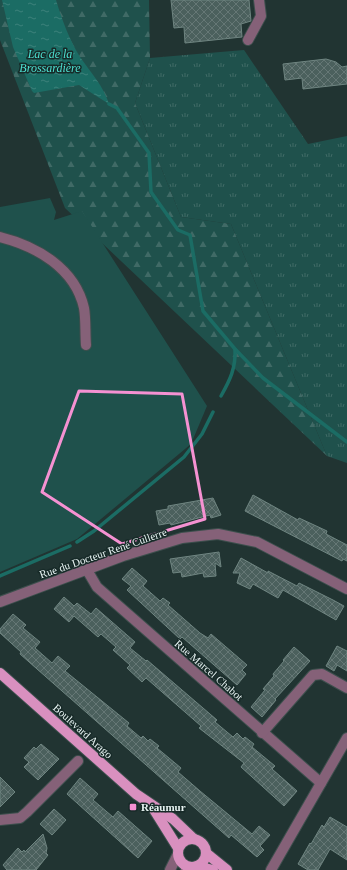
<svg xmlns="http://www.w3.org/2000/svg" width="347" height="870" font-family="Georgia,serif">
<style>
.grass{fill:url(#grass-tufts)}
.forest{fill:url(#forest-firs)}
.pitch{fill:#1f514c}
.water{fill:url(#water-ripples)}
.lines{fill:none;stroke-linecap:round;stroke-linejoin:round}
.stream{stroke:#1b6c64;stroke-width:3.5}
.building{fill:url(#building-cross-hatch);stroke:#6f8581}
.minor-casing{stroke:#3d4f4d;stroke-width:12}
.major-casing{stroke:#3d4f4d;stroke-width:12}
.minor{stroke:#856178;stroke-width:10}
.major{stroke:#d990bf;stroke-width:10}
.marked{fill:none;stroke:#f591d2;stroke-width:3;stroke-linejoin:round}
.poi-dot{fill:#f591d2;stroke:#172a28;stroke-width:1.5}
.labels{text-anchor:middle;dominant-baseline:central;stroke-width:3;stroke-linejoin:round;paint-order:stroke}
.street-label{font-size:11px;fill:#e7f3f2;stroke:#172a28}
.poi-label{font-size:11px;font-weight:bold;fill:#e7f3f2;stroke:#172a28;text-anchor:start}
.water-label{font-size:12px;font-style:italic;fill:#4de1d2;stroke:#172a28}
</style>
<defs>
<pattern id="grass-tufts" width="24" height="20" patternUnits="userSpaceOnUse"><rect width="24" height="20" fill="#1f514c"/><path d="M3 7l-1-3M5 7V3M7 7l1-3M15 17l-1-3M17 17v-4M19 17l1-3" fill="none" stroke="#406a66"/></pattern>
<pattern id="forest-firs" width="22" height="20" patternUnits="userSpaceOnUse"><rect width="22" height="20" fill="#1f514c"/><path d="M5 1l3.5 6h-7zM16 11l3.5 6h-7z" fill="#406a66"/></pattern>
<pattern id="water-ripples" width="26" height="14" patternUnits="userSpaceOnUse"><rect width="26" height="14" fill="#1b6c64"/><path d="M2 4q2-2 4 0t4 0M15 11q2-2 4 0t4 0" fill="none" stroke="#3c817b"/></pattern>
<pattern id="building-cross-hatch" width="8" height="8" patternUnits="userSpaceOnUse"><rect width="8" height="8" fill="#4b605d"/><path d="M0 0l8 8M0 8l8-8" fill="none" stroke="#657775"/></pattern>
</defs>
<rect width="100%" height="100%" fill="#213432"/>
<!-- grass -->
<polygon class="grass" points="244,50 308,144 347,136 347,463 327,456 231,224 181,217 135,103 150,58"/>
<!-- forest -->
<polygon class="forest" points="0,0 149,0 150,58 135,103 181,217 231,224 327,456 65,208 0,40"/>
<!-- pitch -->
<polygon class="pitch" points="50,198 56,212 54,220 82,211 207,406 191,444 77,539 0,572 0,207"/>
<!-- water -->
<path class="water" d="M2 0H56C62 20 69 39 80 57 91 73 103 85 109 104L79 85 34 93 32 91 13 47Z"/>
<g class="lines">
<!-- stream -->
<g class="stream">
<polyline points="109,104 117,108 149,153 151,192 178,230 190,235 203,311 235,349 263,378 347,442"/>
<path d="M221 396C230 380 236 368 235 349"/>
<polyline points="77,542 94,531 184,457 202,434 213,412"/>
<polyline points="0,576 70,546"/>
</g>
</g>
<!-- building -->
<g class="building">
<polygon points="171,0 249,0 251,21 241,24 242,37 185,43 184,27 174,28"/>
<polygon points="326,59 336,62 342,67 347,66 347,84 303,89 302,78 285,80 283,64"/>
<polygon points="253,495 298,520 299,518 327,531 326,534 347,545 347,561 343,559 342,561 245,511"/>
<polygon points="213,498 221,515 211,518 210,515 171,525 170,523 159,525 156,511 168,509 168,506"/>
<polygon points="219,552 221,567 215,563 216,576 204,577 203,573 182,577 181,572 173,573 170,559"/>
<polygon points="241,558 268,573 268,571 297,586 299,583 333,600 344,606 336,620 283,590 278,598 253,584 250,589 237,583 240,573 233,573"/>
<polygon points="132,568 147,581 143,586 160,601 163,598 170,603 168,605 200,633 208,638 211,634 247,665 242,670 246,674 237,685 182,637 180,639 127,590 131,586 122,579"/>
<polygon points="64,597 74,606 77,603 91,614 96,608 135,642 130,648 146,661 147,660 217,720 215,722 233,737 237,733 243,739 245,737 254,744 252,747 275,766 272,769 297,791 284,806 241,767 244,763 199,728 201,726 146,678 142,682 127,668 130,665 113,650 116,647 101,634 98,637 74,616 69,622 54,609"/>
<polygon points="13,614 26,625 23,628 40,642 35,648 52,663 58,656 70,666 65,671 129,723 127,726 141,738 143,736 148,741 150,739 159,746 157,748 181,768 178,772 200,791 252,834 259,826 270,835 260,846 264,850 257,857 231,835 229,838 20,654 21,652 0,633 0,629"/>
<polygon points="337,646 347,651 347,671 337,665 334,671 326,666"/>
<polygon points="294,647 310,661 275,699 276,700 262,717 251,707 265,690 263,689 274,676 273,674 284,661 283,660"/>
<polygon points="41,744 59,759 38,780 24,767 29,762 24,758 34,747 36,749"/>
<polygon points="0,777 15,792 0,807"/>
<polygon points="80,778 98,794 93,800 113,817 118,811 152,841 138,858 67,794"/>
<polygon points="54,809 66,820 52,835 40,824"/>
<polygon points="330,817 347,827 347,860 330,849 318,870 308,870 298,864 310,843 311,844 322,825 324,827"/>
<polygon points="43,834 47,848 46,853 48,855 36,870 7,870 3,865 18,848 22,852 24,850 25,852"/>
</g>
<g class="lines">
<!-- minor casing -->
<g class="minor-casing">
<g id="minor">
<polyline points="248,40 261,16 259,0"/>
<path d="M0 237C36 246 75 268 84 308 86 319 85 333 86 345"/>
<polyline points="87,570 97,587 321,783"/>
<polyline points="0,602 123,556 182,538 218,534 257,542 347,589"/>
<polyline points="262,733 313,675 322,674 347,688"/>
<polyline points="0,820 20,818 27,812 78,761"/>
<polyline points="170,870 178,854"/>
<polyline points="186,870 192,867"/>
<polyline points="271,870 347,738"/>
</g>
</g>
<!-- major casing -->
<g class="major-casing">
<g id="major">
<polyline points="0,673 136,794 173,819 194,839"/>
<polyline points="153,808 178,848"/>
<circle cx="192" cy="853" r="14"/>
<polyline points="206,853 227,870"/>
<polyline points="197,866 213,870"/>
</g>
</g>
<!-- minor -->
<use href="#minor" class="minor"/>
<!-- major -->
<use href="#major" class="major"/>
</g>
<!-- marked area -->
<path class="marked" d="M79 391 182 394 205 519 122 544 42 492Z"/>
<!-- markers -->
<rect class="poi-dot" x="129" y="803" width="8" height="8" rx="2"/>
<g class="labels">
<!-- street labels -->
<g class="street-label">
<text transform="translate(103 553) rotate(-19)">Rue du Docteur René Cullerre</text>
<text transform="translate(209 670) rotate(41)">Rue Marcel Chabot</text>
<text transform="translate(83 731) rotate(42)">Boulevard Arago</text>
</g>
<!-- poi labels -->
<g class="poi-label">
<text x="141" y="807">Réaumur</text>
</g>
<!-- water labels -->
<g class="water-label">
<text x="50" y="54">Lac de la<tspan x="50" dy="14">Brossardière</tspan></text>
</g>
</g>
</svg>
